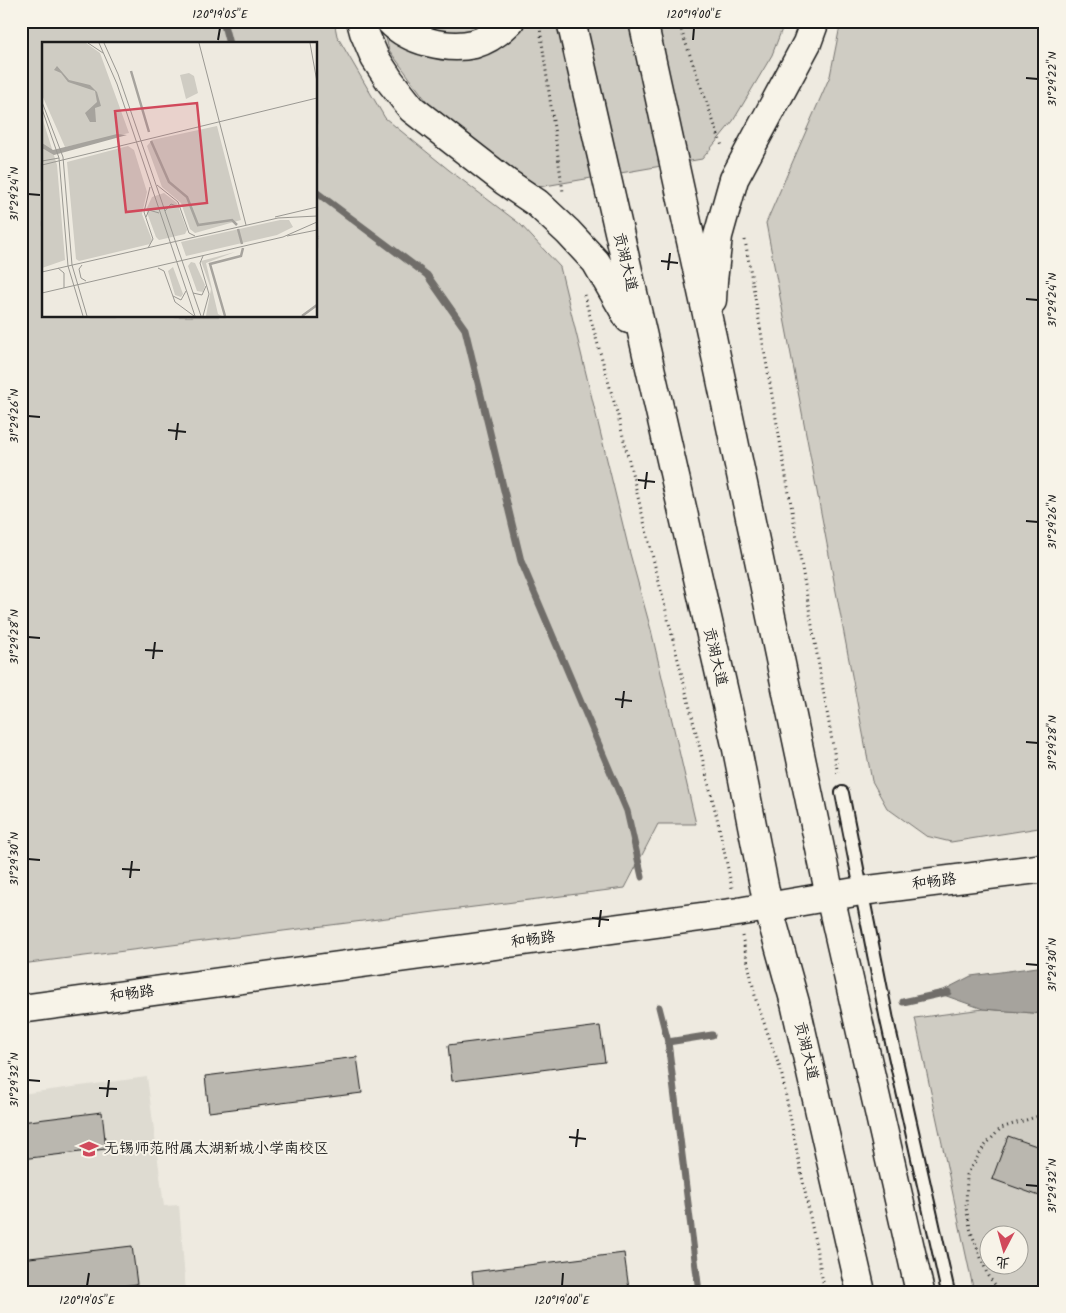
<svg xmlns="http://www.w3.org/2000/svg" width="1066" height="1313" font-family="Kalam,'LXGW WenKai TC',sans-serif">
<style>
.built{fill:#dedbd1}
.green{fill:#cfccc3;stroke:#767470;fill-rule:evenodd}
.water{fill:#a6a39d;stroke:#6f6d69}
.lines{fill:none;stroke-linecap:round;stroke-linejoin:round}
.stream{stroke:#6f6d69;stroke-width:7}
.building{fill:#bab7af;stroke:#1c1c1c}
.lane-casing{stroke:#1c1c1c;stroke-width:16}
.secondary-casing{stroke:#1c1c1c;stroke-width:31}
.primary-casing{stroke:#1c1c1c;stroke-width:31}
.path{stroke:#1c1c1c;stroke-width:3;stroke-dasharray:1 4;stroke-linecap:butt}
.lane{stroke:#f7f3e8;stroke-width:12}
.secondary{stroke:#f7f3e8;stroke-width:28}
.primary{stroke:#f7f3e8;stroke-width:28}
.ticks{fill:none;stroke:#1c1c1c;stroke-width:2}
.labels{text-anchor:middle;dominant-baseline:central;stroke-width:4;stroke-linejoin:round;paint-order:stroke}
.street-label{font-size:15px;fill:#1c1c1c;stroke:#f7f3e8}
.poi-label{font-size:15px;fill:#1c1c1c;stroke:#f7f3e8;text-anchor:start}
.inset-river{fill:none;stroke:#a6a39d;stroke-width:2.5}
.inset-road{fill:none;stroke:#9a9892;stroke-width:1}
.view{fill:#d1495b;fill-opacity:0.15;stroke:#d1495b;stroke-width:2.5}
.inset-edge{fill:none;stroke:#1c1c1c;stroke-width:2.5}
.neatline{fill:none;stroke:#1c1c1c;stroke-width:2}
.ticks-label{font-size:12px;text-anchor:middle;fill:#1c1c1c}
</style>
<rect width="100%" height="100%" fill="#eeeae0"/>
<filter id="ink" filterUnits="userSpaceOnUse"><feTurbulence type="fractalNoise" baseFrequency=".02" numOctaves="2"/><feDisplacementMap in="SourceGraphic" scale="10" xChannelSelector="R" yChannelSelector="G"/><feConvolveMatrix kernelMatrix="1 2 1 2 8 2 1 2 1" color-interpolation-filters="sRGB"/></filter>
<g filter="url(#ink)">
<!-- built -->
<polygon class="built" points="147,1077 164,1206 179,1205 186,1292 21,1292 21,1094"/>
<!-- green -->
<g class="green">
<path d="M21 21H334L337 36 385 118 449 170 520 224 560 267 629 550 651 630 696 824H658L625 888 21 964ZM44 44H316V316H44Z"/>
<polygon points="382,21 785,21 772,55 733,121 702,159 539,187 473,141 428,103 389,50"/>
<polygon points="841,21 1045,21 1045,827 951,842 926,836 887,808 872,781 766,223 830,76"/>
<path d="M983 1009 1045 1014V1292H974L915 1018ZM988 1236H1018V1266H988Z"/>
</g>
<!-- water -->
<polygon class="water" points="1045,966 1045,1014 983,1009 938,993 971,976"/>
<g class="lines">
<!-- stream -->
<g class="stream">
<polyline points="223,21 229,44"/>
<polyline points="316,192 427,275 465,329 521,561 627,811 642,877"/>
<polyline points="903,1002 948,992"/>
<polyline points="659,1007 668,1042 699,1292"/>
<polyline points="668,1042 712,1035"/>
</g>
</g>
<!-- building -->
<g class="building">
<polygon points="600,1026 605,1062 452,1081 448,1045"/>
<polygon points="357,1057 362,1093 209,1112 205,1076"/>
<polygon points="102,1112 106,1149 21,1159 21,1122"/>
<polygon points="1008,1136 1045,1149 1045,1198 992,1179"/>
<polygon points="132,1246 137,1284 75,1292 21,1292 21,1259"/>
<polygon points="624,1253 629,1289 607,1292 474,1292 472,1272"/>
</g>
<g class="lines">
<!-- lane casing -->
<g class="lane-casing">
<polyline id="lane" points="842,793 887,1020 948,1292"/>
</g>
<!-- secondary casing -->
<g class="secondary-casing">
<polyline id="secondary" points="21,1009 738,912 861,891 1045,868"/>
</g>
<!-- primary casing -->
<g class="primary-casing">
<g id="primary">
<polyline points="361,21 364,32 375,58 390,81 412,109 506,182 537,203 568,232 596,262 629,319"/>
<path d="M390 21C409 41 447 50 474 44 488 40 500 31 510 21"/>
<polyline points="571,21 737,749 768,906 795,1003 861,1292"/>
<polyline points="643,21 712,337 830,896 920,1292"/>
<polyline points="712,300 713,281 718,236 734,179 807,43 815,21"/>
</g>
</g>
<!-- path -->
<g class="path">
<polyline points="539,21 563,192"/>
<polyline points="678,21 722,146"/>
<polyline points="745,240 838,775"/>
<polyline points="584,295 618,416 718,822 732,888"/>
<polyline points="742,936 756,1000 781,1071 825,1292"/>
<polyline points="1001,1292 988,1276 971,1232 966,1208 967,1175 983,1148 1001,1128 1045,1114"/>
</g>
<!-- lane -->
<use href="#lane" class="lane"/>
<!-- secondary -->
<use href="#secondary" class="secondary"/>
<!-- primary -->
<use href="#primary" class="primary"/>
</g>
</g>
<!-- ticks -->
<path class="ticks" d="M218 40 220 28M693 40 694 28M1026 78 1038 79M28 194 40 195M661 261 678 263M668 270 670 253M1026 299 1038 300M28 416 40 417M168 430 186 432M176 440 178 423M638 480 655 482M645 489 647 472M1026 521 1038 522M28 637 40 638M145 650 163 651M153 659 155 642M615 699 632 701M622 708 624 691M1026 742 1038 743M28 859 40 860M122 869 140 870M130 878 132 861M592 918 609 920M599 927 601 910M1026 964 1038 965M28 1080 40 1081M99 1088 117 1089M107 1097 109 1080M569 1137 586 1139M576 1147 578 1129M1026 1185 1038 1186M87 1286 89 1273M562 1286 563 1273"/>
<!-- icons -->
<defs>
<g id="school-bare" transform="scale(1.5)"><path d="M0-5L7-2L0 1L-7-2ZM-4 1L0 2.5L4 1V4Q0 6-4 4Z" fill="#d1495b" stroke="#f7f3e8" stroke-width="2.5" paint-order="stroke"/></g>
</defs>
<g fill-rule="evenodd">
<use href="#school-bare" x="89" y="1149"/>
</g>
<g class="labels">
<!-- street labels -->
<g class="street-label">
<text transform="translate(625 262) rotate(77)">贡湖大道</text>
<text transform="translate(715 657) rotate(77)">贡湖大道</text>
<text transform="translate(934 882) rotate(-7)">和畅路</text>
<text transform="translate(533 940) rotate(-8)">和畅路</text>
<text transform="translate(132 994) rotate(-8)">和畅路</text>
<text transform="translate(806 1051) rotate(77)">贡湖大道</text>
</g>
<!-- poi labels -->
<g class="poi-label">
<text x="104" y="1149">无锡师范附属太湖新城小学南校区</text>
</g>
</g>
<!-- overview -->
<g transform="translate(42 42)">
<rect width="275" height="275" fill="#eeeae0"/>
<path d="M0 1H44L58 11 87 91 23 105 0 53ZM147 31 152 34 156 51 144 57 138 33ZM0 75 15 123 23 218 0 226ZM175 84 199 178 153 191 148 187 139 161 120 145 105 104 110 98ZM86 104 92 108 105 150 100 172 110 198 108 202 37 219 34 217 25 120ZM122 151 135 161 145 188 143 192 117 198 114 195 104 168 110 155ZM238 178H247L251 185 235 193 144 214 139 200ZM193 210 164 221 176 272 180 274H164L169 247 159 219ZM149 220 153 221 163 243 161 250 155 249 146 224ZM131 225 141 252 139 255 133 253 126 229Z" fill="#cfccc3"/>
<path d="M15 24 27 38 48 43 55 50 59 64 53 66 54 80H48L43 71 55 60 53 49 26 40 19 31 12 28ZM75 92 85 93 12 113 0 106V101L11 108Z" fill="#a6a39d"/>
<path class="inset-river" d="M89 29 107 90M109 99 127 140 145 155 156 183 190 178 195 183M196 187 200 202M183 274 168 222 199 214 201 206M260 274 275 263"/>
<path class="inset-road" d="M46 1 61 11M57 1 75 42 153 274M62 1 76 32 159 274M157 1 204 183M268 1 275 40M0 60 21 115 30 223 45 274M0 67 17 116 26 224 41 274M0 119 17 116M0 123 275 56M115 143 136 160 147 191 153 194M123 169 129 162 137 165M104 175 107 168 117 171M233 175 275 165M245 194 275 188M106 206 111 197 102 170 108 145M40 223 37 227 39 236 44 239M16 226 22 231V246M116 226 122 229 133 260 152 274M0 230 236 176 275 174M0 251 241 195 275 180M151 251 160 253 164 244M131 254 139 258 144 249M161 274 167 252 158 221 161 214"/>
<path class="view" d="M155 61 165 161 84 170 73 69Z"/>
<rect width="275" height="275" class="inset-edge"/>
</g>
<!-- margin -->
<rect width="1066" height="1313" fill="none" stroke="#f7f3e8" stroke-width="55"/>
<!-- north arrow -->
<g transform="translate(1004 1250) rotate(186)"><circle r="24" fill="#f7f3e8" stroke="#9f9d96"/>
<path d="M0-4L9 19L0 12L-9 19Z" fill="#d1495b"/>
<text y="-8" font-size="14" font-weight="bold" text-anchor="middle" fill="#1c1c1c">北</text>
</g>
<rect x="28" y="28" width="1010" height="1258" class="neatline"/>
<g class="ticks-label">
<text x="220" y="18">120°19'05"E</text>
<text x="694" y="18">120°19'00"E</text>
<text transform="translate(1052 79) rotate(-90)" y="4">31°29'22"N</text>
<text transform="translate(14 194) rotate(-90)" y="4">31°29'24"N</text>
<text transform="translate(1052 300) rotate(-90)" y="4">31°29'24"N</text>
<text transform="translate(14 416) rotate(-90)" y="4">31°29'26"N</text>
<text transform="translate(1052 522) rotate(-90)" y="4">31°29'26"N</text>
<text transform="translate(14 637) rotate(-90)" y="4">31°29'28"N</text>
<text transform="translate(1052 743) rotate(-90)" y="4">31°29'28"N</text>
<text transform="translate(14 859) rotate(-90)" y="4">31°29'30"N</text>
<text transform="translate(1052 965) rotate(-90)" y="4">31°29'30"N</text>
<text transform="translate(14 1080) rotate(-90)" y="4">31°29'32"N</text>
<text transform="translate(1052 1186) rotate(-90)" y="4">31°29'32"N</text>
<text x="87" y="1304">120°19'05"E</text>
<text x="562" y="1304">120°19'00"E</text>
</g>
</svg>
